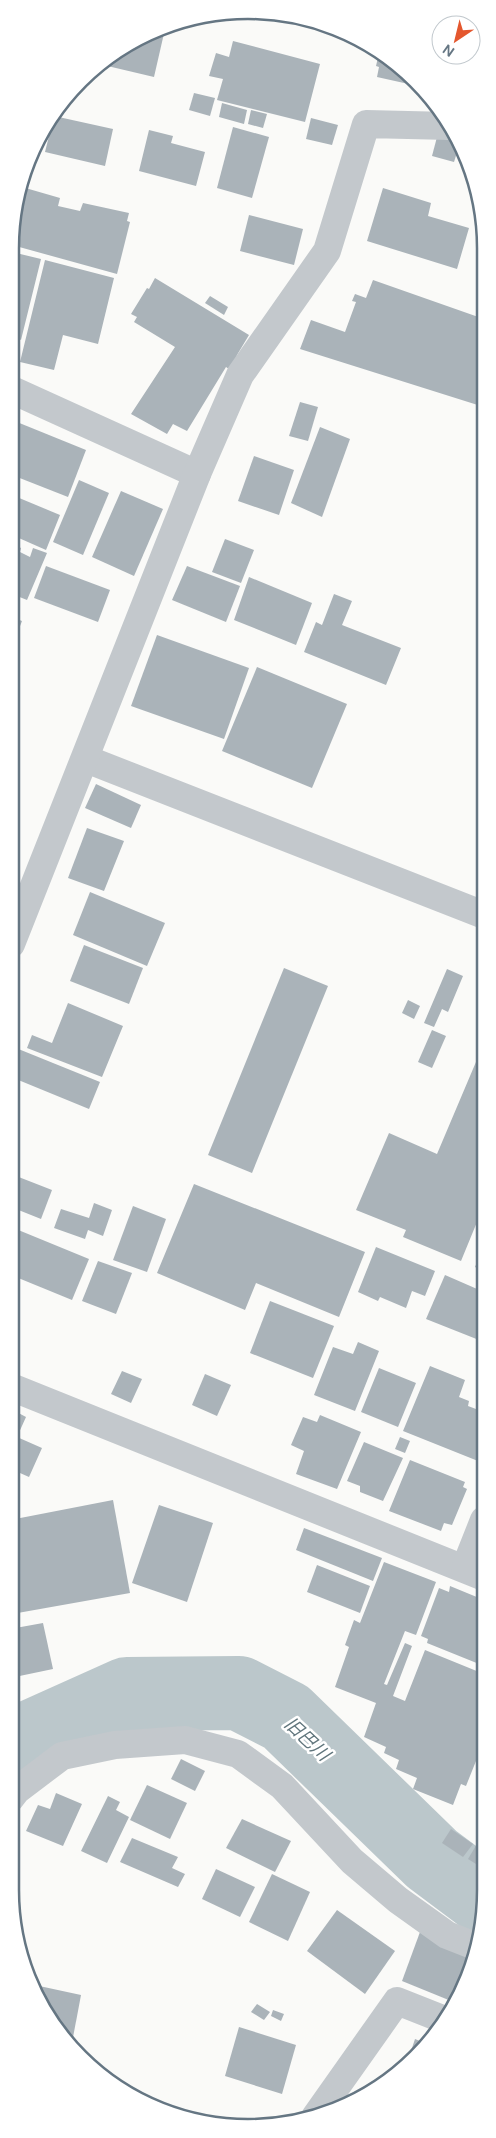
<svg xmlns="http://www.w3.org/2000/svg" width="496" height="2138" font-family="'DM Sans','Noto Sans JP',sans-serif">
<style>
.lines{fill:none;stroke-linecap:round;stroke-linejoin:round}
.river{stroke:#bbc7cb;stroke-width:74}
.building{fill:#aab3b9}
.minor{stroke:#c3c8cc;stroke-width:28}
.labels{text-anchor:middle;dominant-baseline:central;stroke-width:5;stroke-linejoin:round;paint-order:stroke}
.water-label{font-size:18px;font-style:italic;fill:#60757c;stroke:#fff}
.rim{fill:none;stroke:#657683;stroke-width:2.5}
</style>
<rect width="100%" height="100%" fill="#fafaf8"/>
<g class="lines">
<!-- river -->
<polyline class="river" points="10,1755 29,1738 127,1694 239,1693 286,1717 432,1859 484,1898"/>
</g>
<!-- building -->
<g class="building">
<polygon points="165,29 154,77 99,64 103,59"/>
<polygon points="233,41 320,64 305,122 217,100 223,79 209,76 216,53 229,57"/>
<polygon points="379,53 416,80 422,87 377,77 379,67 376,66"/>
<polygon points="194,93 215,98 210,116 189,110"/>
<polygon points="222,103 247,110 244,124 219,117"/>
<polygon points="251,110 267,114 263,128 248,124"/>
<polygon points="54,116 113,129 105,166 45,152"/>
<polygon points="311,118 338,125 332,145 306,139"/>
<polygon points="233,127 269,137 252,198 217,188"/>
<polygon points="149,130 173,136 171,143 205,152 196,186 139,171"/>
<polygon points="437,137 460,143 454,162 432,156"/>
<polygon points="22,187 60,198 58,206 80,211 83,203 129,213 127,221 130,222 117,274 12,245 12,217"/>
<polygon points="383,188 431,203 428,216 469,228 457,269 367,241"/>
<polygon points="249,215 303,229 294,265 240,251"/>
<polygon points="12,252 41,259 21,340 19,339 16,350 12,349"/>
<polygon points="45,260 114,278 98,344 63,335 54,370 20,362"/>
<polygon points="155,278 249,335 237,355 233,372 226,367 187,431 173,424 167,434 131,414 175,347 134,322 137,317 131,314 147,288 149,289"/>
<polygon points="373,280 484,319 484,407 300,349 311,320 345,332 356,302 352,301 355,294 366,298"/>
<polygon points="210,296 228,307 224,315 205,303"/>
<polygon points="300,402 318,407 308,441 289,436"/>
<polygon points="12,420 86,450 68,497 12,475"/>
<polygon points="320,427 350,439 322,517 291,503"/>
<polygon points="254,456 294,470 279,515 238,501"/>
<polygon points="79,480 109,493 83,555 53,542"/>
<polygon points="121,491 163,509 134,576 92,557"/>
<polygon points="12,495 60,515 46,550 12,535"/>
<polygon points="225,539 254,550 241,583 212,572"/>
<polygon points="12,544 21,548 20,552 30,557 33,548 47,553 27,600 12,594"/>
<polygon points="46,566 110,590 98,622 34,598"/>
<polygon points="187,566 240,586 226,622 172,600"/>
<polygon points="249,577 312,603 296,645 234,620"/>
<polygon points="334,594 352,601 342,625 401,648 386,685 304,652 316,622 322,625"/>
<polygon points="12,617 22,621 12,647"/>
<polygon points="157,635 249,668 224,739 131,706"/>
<polygon points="257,667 347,704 312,788 222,751"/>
<polygon points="96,784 141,805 131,828 85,808"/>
<polygon points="87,828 124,841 104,891 68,878"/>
<polygon points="90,892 165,923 147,966 73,935"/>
<polygon points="84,945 143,968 129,1004 70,981"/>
<polygon points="284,968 328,986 252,1173 208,1155"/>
<polygon points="447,969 463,976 448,1012 442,1009 434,1027 424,1023"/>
<polygon points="408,1000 420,1006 414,1019 402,1013"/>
<polygon points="68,1003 123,1026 102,1077 27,1048 32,1035 52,1043"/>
<polygon points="432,1030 446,1036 432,1068 418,1062"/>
<polygon points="484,1043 484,1205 461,1261 403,1237 406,1230 356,1210 389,1133 437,1154"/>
<polygon points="11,1046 100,1082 89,1109 11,1077"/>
<polygon points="11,1174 52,1190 41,1219 11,1207"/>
<polygon points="194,1184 365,1252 339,1317 256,1283 245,1310 157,1273"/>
<polygon points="94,1203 112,1210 103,1236 88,1230 85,1239 54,1228 61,1209 89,1218"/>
<polygon points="133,1206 166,1219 147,1272 113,1260"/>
<polygon points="11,1227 89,1259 72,1300 11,1275"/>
<polygon points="484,1245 484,1272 475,1267"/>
<polygon points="376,1247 435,1271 425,1296 412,1291 406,1308 380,1297 378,1301 358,1292"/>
<polygon points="98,1261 132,1273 116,1314 82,1301"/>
<polygon points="445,1275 484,1292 484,1342 426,1319"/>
<polygon points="270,1301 334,1326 313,1378 250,1353"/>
<polygon points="358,1342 379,1351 355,1411 314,1395 333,1347 353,1354"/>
<polygon points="430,1366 465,1380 459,1397 469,1401 468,1406 484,1412 484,1447 478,1461 403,1431"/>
<polygon points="379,1368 416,1383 398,1427 361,1412"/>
<polygon points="122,1371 142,1379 131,1403 111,1394"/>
<polygon points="205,1374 231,1385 217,1416 192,1405"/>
<polygon points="11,1409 26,1417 17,1437 42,1448 29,1477 11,1469"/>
<polygon points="320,1415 361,1432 337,1489 296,1474 304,1451 291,1445 303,1417 317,1422"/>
<polygon points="400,1437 410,1441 405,1453 395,1449"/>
<polygon points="364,1442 403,1458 383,1501 360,1492 360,1486 347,1481"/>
<polygon points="410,1460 465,1482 463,1487 467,1489 452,1525 444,1523 441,1531 389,1511"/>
<polygon points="113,1500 130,1593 12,1614 10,1607 10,1520"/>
<polygon points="159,1505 213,1523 187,1602 132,1583"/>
<polygon points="304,1528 382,1558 373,1581 296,1550"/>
<polygon points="384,1562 436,1582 416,1635 405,1631 384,1684 387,1685 405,1643 412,1646 393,1696 405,1701 425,1650 484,1674 484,1741 466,1786 461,1784 453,1805 413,1789 417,1778 396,1769 399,1760 384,1753 386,1747 364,1737 376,1703 335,1687 349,1647 345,1645 354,1620 360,1623"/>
<polygon points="317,1565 370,1586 360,1613 307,1592"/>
<polygon points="450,1586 484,1600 484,1666 427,1643 428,1639 421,1636 439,1588 449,1592"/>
<polygon points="43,1623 53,1669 10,1678 10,1629"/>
<polygon points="181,1759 205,1771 195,1791 171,1779"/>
<polygon points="147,1785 187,1803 170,1839 130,1820"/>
<polygon points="56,1793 82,1804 63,1846 26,1831 38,1805 50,1809"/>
<polygon points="108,1796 120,1802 116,1810 129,1817 107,1863 81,1851"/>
<polygon points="242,1819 291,1841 275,1872 226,1848"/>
<polygon points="451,1829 473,1844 463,1857 442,1843"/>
<polygon points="132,1838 178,1857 172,1868 185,1874 178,1887 120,1862"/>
<polygon points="477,1844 484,1848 484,1869 468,1859"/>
<polygon points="216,1869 255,1887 240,1917 202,1899"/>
<polygon points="272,1874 310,1892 288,1941 249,1922"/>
<polygon points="337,1910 395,1951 365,1994 307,1951"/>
<polygon points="420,1932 473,1954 456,2003 402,1981"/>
<polygon points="30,1984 81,1995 71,2048 69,2047"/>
<polygon points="257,2004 270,2012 264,2020 251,2012"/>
<polygon points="273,2010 284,2014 281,2021 271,2016"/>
<polygon points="239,2027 296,2045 282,2094 225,2076"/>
<polygon points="415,2039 425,2043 407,2063"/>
</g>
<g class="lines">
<!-- minor -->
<g class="minor">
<polyline points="12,390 197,474"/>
<polyline points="86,759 484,915"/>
<polyline points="11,944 197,474 240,375 327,251 366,124 450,126"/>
<polyline points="11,1387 484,1577"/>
<polyline points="465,1568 484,1520"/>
<polyline points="10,1799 17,1790 62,1756 115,1745 185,1740 238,1754 282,1786 352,1861 398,1900 447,1935 475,1946"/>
<polyline points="315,2117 397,2001 445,2020"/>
</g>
</g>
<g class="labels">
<!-- water labels -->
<g class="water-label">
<text transform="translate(307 1739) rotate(43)">旧巴川</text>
</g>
</g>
<!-- crop -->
<path d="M0 0H496V2138H0ZM248 19H248A229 229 0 0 1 477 248V1890A229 229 0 0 1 248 2119H248A229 229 0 0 1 19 1890V248A229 229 0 0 1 248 19Z" fill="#fff" fill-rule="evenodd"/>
<path class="rim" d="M248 19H248A229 229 0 0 1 477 248V1890A229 229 0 0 1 248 2119H248A229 229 0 0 1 19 1890V248A229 229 0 0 1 248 19Z"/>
<!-- north arrow -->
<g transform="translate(456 40) rotate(215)"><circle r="24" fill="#ffffff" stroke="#c1c8cd"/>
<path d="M0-4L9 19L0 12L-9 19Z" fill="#e4572e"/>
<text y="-8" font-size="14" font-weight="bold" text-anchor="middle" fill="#657683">N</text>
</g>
</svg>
